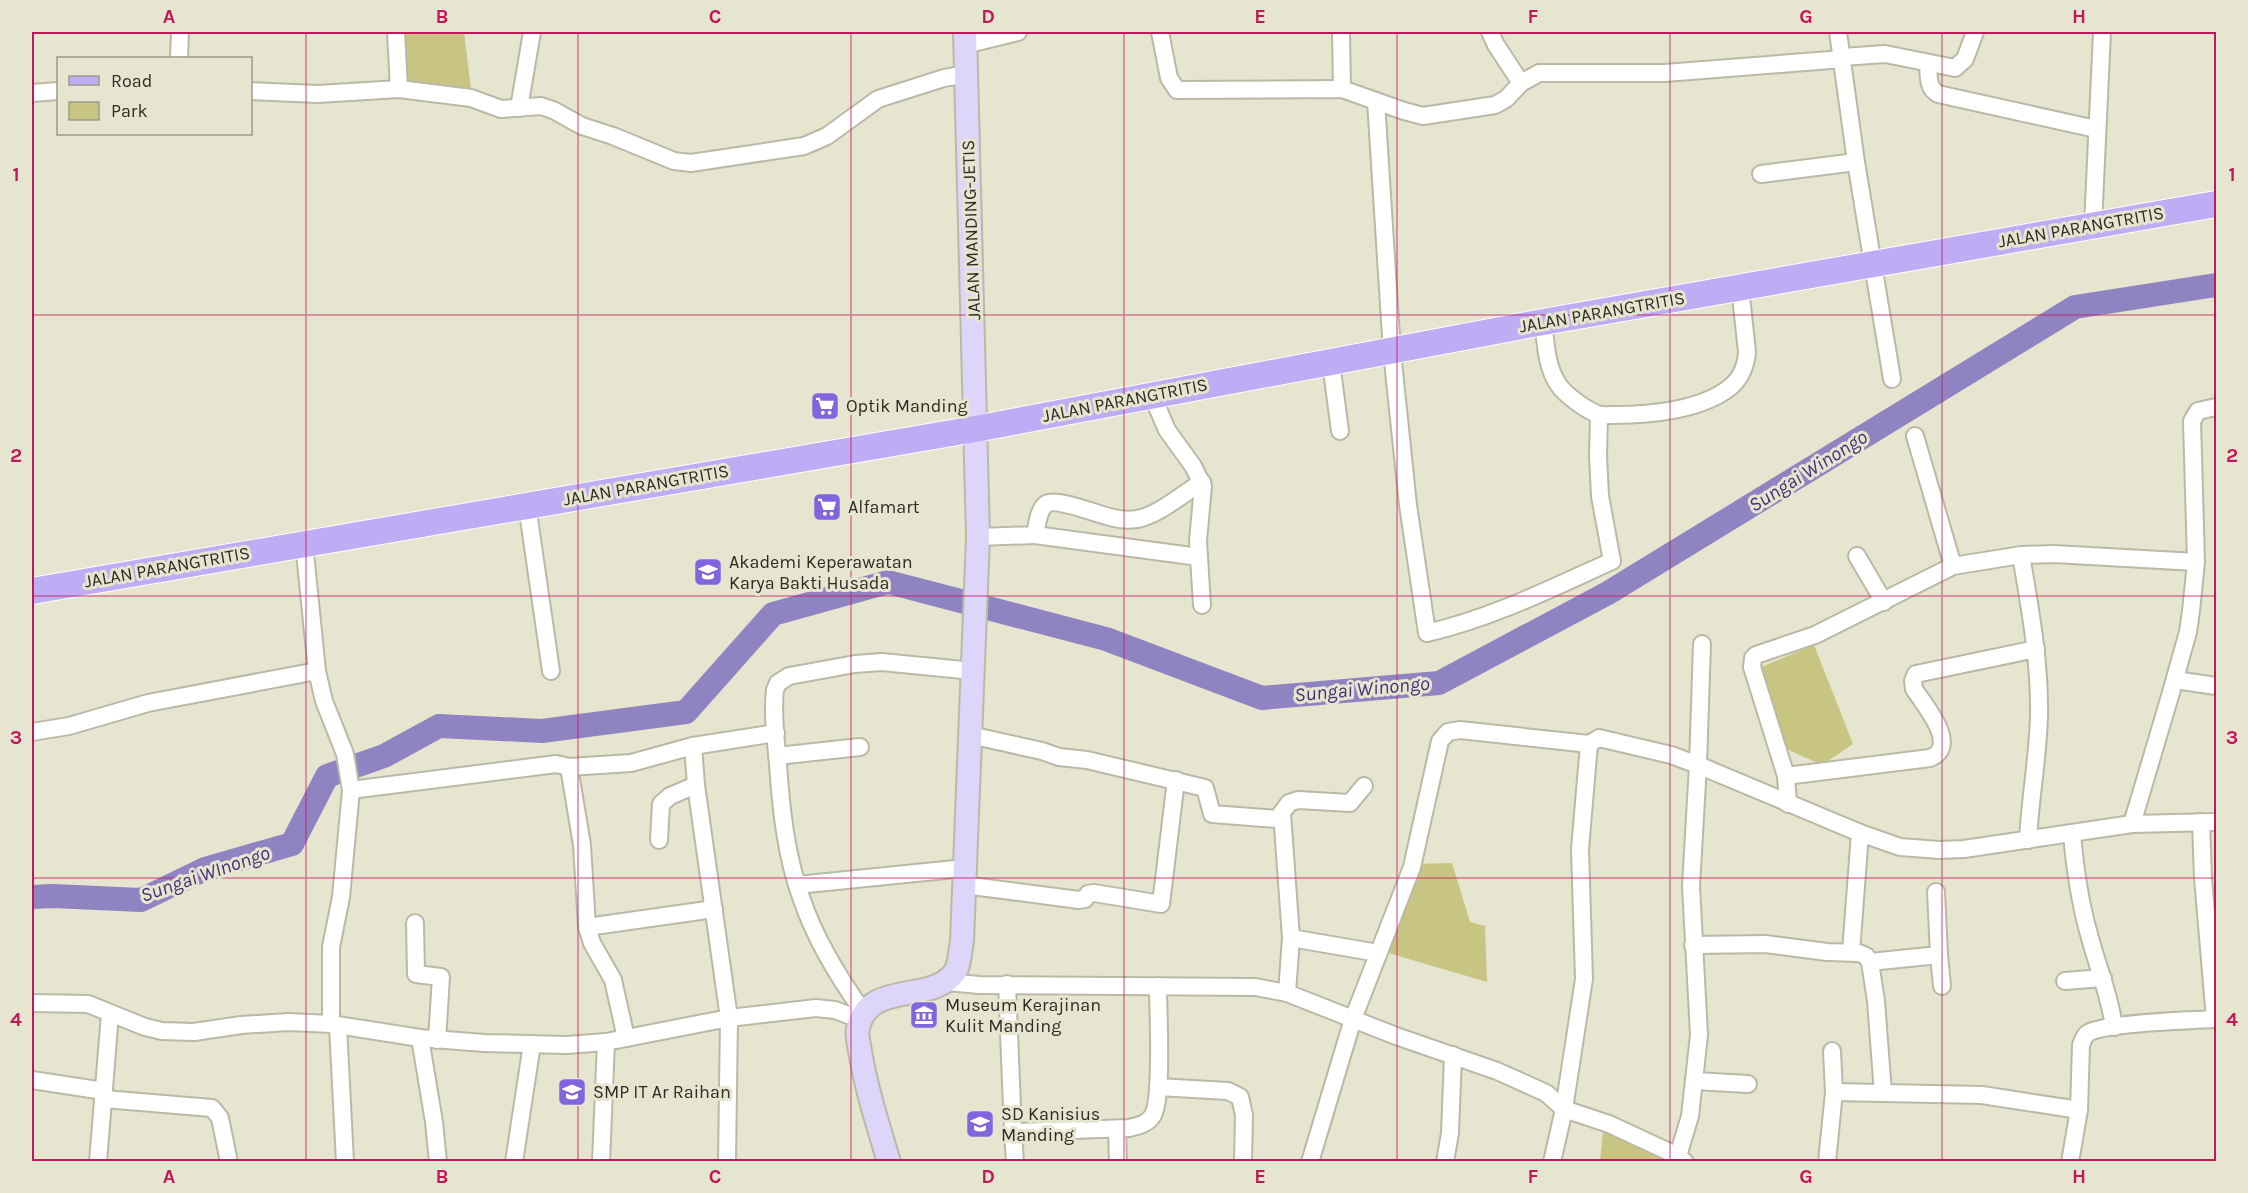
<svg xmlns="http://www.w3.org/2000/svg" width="2248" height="1193" font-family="Karla,sans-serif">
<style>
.green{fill:#c8c481}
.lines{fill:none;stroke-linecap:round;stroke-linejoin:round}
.river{stroke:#8f84c1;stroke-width:24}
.street-casing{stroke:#bab9a5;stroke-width:20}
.secondary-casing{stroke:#bab9a5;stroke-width:26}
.primary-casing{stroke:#fff;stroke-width:28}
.street{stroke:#fff;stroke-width:16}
.secondary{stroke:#ded5fa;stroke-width:22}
.primary{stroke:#beacf5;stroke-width:26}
.grid{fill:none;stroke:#c2185b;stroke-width:1.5;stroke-opacity:0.55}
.labels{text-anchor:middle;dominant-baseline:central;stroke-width:6;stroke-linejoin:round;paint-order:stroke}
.street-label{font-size:18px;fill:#2c2c24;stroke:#e6e5d0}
.poi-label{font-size:18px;fill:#2c2c24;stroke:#e6e5d0;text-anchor:start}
.water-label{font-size:20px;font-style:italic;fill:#443079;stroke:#e6e5d0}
.neatline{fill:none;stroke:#c2185b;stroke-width:2}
.grid-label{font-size:20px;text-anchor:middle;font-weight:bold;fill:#c2185b}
</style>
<rect width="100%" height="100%" fill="#e6e5d0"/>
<!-- green -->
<g class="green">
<polygon points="401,32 464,32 472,98 403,87"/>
<polygon points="1814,645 1853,744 1822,765 1784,748 1759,668"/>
<polygon points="1452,863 1470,922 1485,926 1487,982 1385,952 1417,864"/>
<polygon points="1603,1130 1670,1153 1669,1161 1600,1162"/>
</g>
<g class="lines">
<!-- river -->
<polyline class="river" points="32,897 53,896 141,900 205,869 292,844 327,776 384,756 439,726 542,731 686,712 773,614 888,582 1106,639 1262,698 1439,683 1608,593 2075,307 2216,285"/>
<!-- street casing -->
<g class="street-casing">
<g id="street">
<polyline points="396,32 399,89"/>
<polyline points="1160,32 1169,78 1177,90 1342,89 1404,111 1423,116 1495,105 1506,99 1521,83 1539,73 1665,73 1843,59"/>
<polyline points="1341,32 1342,89"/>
<polyline points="1490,32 1496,45 1521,83"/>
<polyline points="1838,32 1856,162 1892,379"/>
<polyline points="965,45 1018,32"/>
<polyline points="1842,57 1885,54 1955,68 1965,59 1975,32"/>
<polyline points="179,58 180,32"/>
<path d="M1928 64C1929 75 1927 88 1938 94L2096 129"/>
<polyline points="250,91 318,94 399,89 471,98 501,109 541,106 553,110 582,126 613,136 674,161 691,163 804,146 827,136 878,99 944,78 967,74"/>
<polyline points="32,93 58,91"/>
<path d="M1376 101 1392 352 1408 505 1427 633C1492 618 1552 588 1612 561L1600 496 1598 456 1599 415"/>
<polyline points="519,108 532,32"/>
<polyline points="1761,174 1856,162"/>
<polyline points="2093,225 2102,32"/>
<path d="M1543 322C1546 343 1546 366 1558 384 1565 395 1585 409 1597 414 1602 416 1610 415 1615 415 1650 415 1701 410 1729 388 1740 380 1746 366 1747 352L1740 287"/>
<polyline points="1331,363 1340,431"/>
<polyline points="1152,395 1167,430 1193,466 1203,486 1198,541 1202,605"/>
<polyline points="1915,436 1953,566"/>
<polyline points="527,505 551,671"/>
<polyline points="1035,535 1199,557"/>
<path d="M978 537 1035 535C1037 526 1038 510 1046 504 1057 497 1101 516 1114 518 1121 520 1129 520 1137 519 1157 516 1184 493 1202 482"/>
<polyline points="304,543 317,671 324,701 345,754 351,790 341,897 331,947 331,1024"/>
<path d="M2021 555C2030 609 2040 661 2039 716 2038 757 2030 799 2028 840"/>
<polyline points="1857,556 1884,602"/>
<polyline points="2175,680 2216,686"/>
<polyline points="32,732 69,726 148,703 317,671"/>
<polyline points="970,735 1042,751 1059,757 1087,760 1205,788 1212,814 1277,819 1289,803 1298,800 1350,803 1364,786"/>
<polyline points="693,746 696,785 729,1018 727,1162"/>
<polyline points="777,756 860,747"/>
<polyline points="569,767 582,845 587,927 592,943 613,980 626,1038"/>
<path d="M1786 776 1930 758C1960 746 1925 706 1914 689L1913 681 1916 674 2036 649"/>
<polyline points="351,790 556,764 569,767 631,763 693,746 776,733"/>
<polyline points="1788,804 1786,776 1752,667 1753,658 1756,655 1815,635 1953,566 2021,555 2054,554 2196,562"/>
<polyline points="1282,813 1291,938 1287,993"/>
<polyline points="2201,822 2203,878 2215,1019"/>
<polyline points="2132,824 2170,696 2188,632 2191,611 2196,562 2192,421 2198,411 2216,407"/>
<path d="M2072 834C2075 869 2080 904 2090 938 2098 968 2110 996 2114 1027"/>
<polyline points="659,840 661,804 670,796 696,785"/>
<polyline points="797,885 965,868"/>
<polyline points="964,885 1079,900 1085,899 1088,894 1094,893 1161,904 1176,780"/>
<polyline points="415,923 416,974 441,977 437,1040"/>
<polyline points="587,927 714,909"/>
<polyline points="1291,938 1378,953"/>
<polyline points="1693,945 1765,944 1827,952 1859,953 1866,956 1870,962 1876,1001 1883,1093"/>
<polyline points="1851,952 1860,833"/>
<polyline points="1939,955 1942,986"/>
<polyline points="1870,962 1939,955 1936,892"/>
<polyline points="2065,981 2103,978"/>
<polyline points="947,982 979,985 1255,987 1287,993 1396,1036 1497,1071 1546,1093 1564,1109 1609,1124 1678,1156 1685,1162"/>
<polyline points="1007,984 1013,1132"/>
<polyline points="32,1003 88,1004 145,1027 162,1031 194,1032 241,1025 289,1022 331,1024 420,1038 484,1043 567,1045 606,1042 729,1018 816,1008 835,1010 861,1020"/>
<path d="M864 1013C841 981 815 938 802 900 786 857 781 809 778 764 776 740 772 714 775 690L778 683 789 676 855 664 882 662 973 671"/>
<polyline points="338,1026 345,1162"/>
<polyline points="420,1038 434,1122 438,1162"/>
<polyline points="32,1080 104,1091"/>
<polyline points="1695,1081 1748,1084"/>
<polyline points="1158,1087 1228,1091 1240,1097 1244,1115 1243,1162"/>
<polyline points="1834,1092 1982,1095 2079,1110"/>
<polyline points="104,1099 212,1108 220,1118 229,1162"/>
<polyline points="1117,1129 1118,1162"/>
<polyline points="1678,1156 1690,1116 1699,1035 1691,886 1698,765 1702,644"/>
<polyline points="98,1162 110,1014"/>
<polyline points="514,1162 532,1044"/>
<polyline points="601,1162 606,1042"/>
<path d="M1015 1162 1013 1132 1129 1128C1138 1126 1148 1124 1153 1115 1163 1096 1158 1012 1158 986"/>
<polyline points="1310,1162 1353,1019 1412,867 1440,741 1448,732 1460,730 1589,744 1599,738 1671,755 1698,765 1860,833 1900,847 1939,850 1964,849 2132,824 2216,822"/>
<polyline points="1445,1162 1450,1133 1453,1055"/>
<polyline points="1552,1162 1564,1109 1584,979 1580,849 1589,744"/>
<polyline points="1827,1162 1834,1092 1832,1051"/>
<path d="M2070 1162 2079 1110 2081 1045C2083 1040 2084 1036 2088 1033 2104 1023 2193 1020 2216 1019"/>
</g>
</g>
<!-- secondary casing -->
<g class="secondary-casing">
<path id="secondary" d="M889 1162C878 1125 866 1088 860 1051 859 1044 856 1035 858 1028 869 979 932 1005 955 972 960 965 960 950 962 941L978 537 965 32"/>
</g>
<!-- primary casing -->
<g class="primary-casing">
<polyline id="primary" points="32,591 975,429 1543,322 2216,204"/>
</g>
<!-- street -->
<use href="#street" class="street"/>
<!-- secondary -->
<use href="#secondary" class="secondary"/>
<!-- primary -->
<use href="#primary" class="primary"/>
</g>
<!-- grid -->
<path class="grid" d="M306 32V1162M578 32V1162M851 32V1162M1124 32V1162M1397 32V1162M1670 32V1162M1942 32V1162M32 315H2216M32 596H2216M32 878H2216"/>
<!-- icons -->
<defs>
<g id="supermarket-square" transform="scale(1.5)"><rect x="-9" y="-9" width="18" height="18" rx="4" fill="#8364df" stroke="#e6e5d0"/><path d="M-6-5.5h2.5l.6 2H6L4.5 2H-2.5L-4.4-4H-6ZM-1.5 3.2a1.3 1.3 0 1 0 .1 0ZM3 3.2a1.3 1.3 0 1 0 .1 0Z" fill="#fff"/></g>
<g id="university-square" transform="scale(1.5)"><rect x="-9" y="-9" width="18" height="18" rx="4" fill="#8364df" stroke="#e6e5d0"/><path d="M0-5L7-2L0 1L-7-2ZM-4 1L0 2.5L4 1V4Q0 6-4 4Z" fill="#fff"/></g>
<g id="museum-square" transform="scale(1.5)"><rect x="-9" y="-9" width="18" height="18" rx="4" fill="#8364df" stroke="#e6e5d0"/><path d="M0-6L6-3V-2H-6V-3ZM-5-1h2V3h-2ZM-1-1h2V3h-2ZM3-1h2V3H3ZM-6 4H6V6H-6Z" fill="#fff"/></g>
<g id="school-square" transform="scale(1.5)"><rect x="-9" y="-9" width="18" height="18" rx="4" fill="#8364df" stroke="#e6e5d0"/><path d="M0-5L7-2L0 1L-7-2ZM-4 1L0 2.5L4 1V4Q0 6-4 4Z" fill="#fff"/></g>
</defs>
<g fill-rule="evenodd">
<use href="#supermarket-square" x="825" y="406"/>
<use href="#supermarket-square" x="827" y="507"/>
<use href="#university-square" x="708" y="572"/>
<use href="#museum-square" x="924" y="1015"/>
<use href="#school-square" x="572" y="1092"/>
<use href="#school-square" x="980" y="1124"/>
</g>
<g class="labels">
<!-- street labels -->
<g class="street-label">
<text transform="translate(2081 227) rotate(-10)">JALAN PARANGTRITIS</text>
<text transform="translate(971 230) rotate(-92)">JALAN MANDING-JETIS</text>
<text transform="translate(1602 312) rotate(-10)">JALAN PARANGTRITIS</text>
<text transform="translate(1125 400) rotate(-11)">JALAN PARANGTRITIS</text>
<text transform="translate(646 485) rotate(-10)">JALAN PARANGTRITIS</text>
<text transform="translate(167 567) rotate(-10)">JALAN PARANGTRITIS</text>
</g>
<!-- poi labels -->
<g class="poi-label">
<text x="846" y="406">Optik Manding</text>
<text x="848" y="507">Alfamart</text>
<text x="729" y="562">Akademi Keperawatan<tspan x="729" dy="21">Karya Bakti Husada</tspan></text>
<text x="945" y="1005">Museum Kerajinan<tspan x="945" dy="21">Kulit Manding</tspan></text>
<text x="593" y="1092">SMP IT Ar Raihan</text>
<text x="1001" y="1114">SD Kanisius<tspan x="1001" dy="21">Manding</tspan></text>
</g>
<!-- water labels -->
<g class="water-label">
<text transform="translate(1808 471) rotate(-32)">Sungai Winongo</text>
<text transform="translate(1362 689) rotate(-5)">Sungai Winongo</text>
<text transform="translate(205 874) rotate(-19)">Sungai WInongo</text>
</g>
</g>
<!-- border -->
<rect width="2248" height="1193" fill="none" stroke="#e6e5d0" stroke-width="66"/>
<!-- legend -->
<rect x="57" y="57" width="195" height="78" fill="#e6e5d0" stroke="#9c9b8b" stroke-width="1.5"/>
<rect x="69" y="76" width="30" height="9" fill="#beacf5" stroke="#9c9b8b" stroke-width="1.5"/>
<text x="111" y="87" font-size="18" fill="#2c2c24">Road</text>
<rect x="69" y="102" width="30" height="18" fill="#c8c481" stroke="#9c9b8b" stroke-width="1.5"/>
<text x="111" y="117" font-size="18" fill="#2c2c24">Park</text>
<rect x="33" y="33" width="2182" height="1127" class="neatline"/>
<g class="grid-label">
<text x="169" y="23">A</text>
<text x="442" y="23">B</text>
<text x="715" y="23">C</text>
<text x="988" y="23">D</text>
<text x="1260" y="23">E</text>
<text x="1533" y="23">F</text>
<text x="1806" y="23">G</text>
<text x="2079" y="23">H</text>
<text x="16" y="181">1</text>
<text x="2232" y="181">1</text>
<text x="16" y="462">2</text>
<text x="2232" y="462">2</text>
<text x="16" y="744">3</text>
<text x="2232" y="744">3</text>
<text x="16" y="1026">4</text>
<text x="2232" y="1026">4</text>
<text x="169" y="1183">A</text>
<text x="442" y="1183">B</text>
<text x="715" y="1183">C</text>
<text x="988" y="1183">D</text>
<text x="1260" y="1183">E</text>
<text x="1533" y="1183">F</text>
<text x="1806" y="1183">G</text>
<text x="2079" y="1183">H</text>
</g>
</svg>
